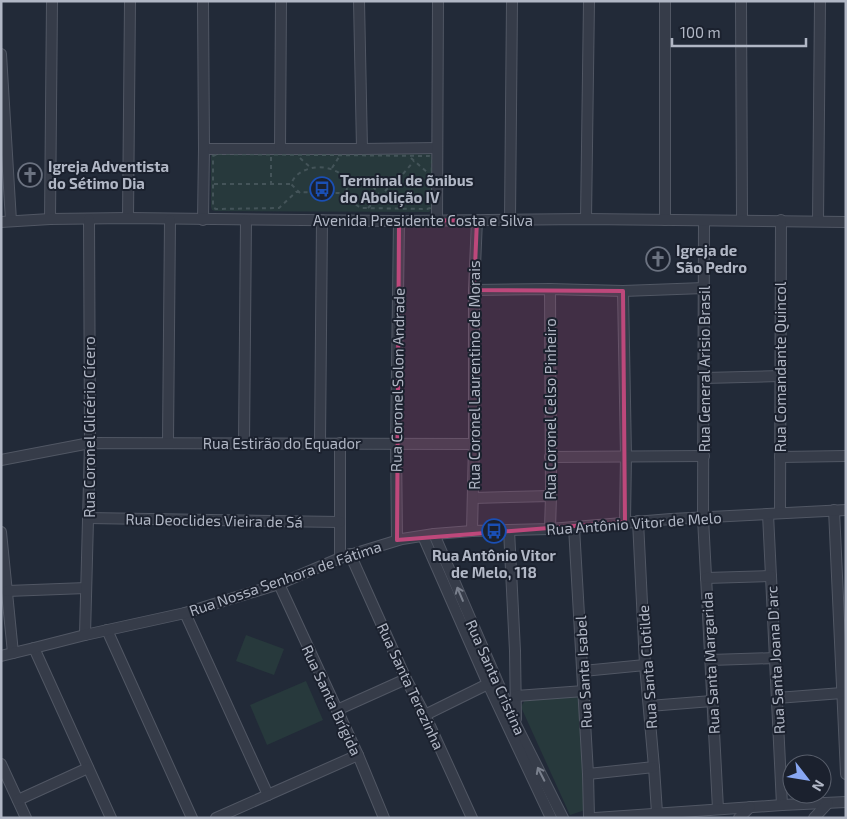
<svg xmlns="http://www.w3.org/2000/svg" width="847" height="819" font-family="'Exo 2',sans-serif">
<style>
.green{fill:#27393c}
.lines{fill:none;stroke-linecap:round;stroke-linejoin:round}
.minor-casing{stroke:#515764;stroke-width:12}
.path{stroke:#445459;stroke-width:2;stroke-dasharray:4 4;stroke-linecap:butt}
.minor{stroke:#363c49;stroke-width:10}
.oneway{stroke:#7a808d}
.marked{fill:#bd487b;fill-opacity:0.2;stroke:#bd487b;stroke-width:4;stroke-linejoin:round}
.labels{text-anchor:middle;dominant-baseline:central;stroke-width:4;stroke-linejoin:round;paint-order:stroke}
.poi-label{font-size:15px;font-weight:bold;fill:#b1b7c5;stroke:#1b212e;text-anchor:start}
.street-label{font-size:15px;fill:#b1b7c5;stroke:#1b212e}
</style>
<rect width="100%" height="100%" fill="#222a38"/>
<!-- green -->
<g class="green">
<polygon points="218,151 430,154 433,156 432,209 429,212 215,211 212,210 211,207 211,155"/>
<polygon points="246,635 284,649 274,675 236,661"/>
<polygon points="306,681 323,720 267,745 250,705"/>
<polygon points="580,695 585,810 570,815 521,707 525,700"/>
</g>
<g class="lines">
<!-- minor casing -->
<g class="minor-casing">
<g id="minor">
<polyline points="359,1 362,149"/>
<polyline points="665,1 665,220"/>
<polyline points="741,1 742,220"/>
<polyline points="1,54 11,221"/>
<polyline points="204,149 362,149 437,148"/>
<polyline points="280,149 281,1"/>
<polyline points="128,218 130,1"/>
<polyline points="50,219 52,1"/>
<polyline points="510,219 512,1"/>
<polyline points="586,219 589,1"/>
<polyline points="203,220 204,149 203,1"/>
<polyline points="437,220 438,1"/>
<polyline points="704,221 703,518 718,809"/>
<polyline points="818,221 820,1"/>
<polyline points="1,222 50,219 128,218 399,221 586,219 846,222"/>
<polyline points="550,289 551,496 550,529"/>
<polyline points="474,290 550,289 623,291 704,288"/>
<polyline points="623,291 626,456 625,522"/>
<polyline points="704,378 780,376"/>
<polyline points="168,442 170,220"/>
<polyline points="244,443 246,220"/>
<polyline points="320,443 322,220"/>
<polyline points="340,443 340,558"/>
<polyline points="550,457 704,456"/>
<polyline points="780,457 846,456"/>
<polyline points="1,460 90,443 474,444"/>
<polyline points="473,498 551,496"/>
<polyline points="834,510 846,774"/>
<polyline points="780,513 781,220"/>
<polyline points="768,514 782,805"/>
<polyline points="88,518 340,522"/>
<polyline points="638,521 645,665 654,767 657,813"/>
<polyline points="574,527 588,774 589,818"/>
<polyline points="509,530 515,651 516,719"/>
<polyline points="472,531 474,444 474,290 477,220"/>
<polyline points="1,532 13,653"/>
<polyline points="434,534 516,725 563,818"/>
<polyline points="423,536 488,684 551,818"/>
<polyline points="397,540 396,444 399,221"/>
<polyline points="350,554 406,679 425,715 472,818"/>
<polyline points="706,578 771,576"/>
<polyline points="279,584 358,755 384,818"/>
<polyline points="7,591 86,588"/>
<polyline points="185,613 268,795"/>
<polyline points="107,630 192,818"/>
<polyline points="85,635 90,443 89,219"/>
<polyline points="34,648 111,818"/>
<polyline points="1,656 34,648 85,635 185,613 279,584 340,558 402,539 434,534 472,531 550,529 671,519 846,510"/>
<polyline points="710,660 775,658"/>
<polyline points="583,671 645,665"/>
<polyline points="516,696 584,691"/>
<polyline points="777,698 842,693"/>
<polyline points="649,706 712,701"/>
<polyline points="337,710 406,679"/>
<polyline points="425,715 494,681"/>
<polyline points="1,764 26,818"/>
<polyline points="588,774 654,767"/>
<polyline points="18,800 88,768"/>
<polyline points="216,818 358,755"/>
<polyline points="595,818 782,805 846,802"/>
<polyline points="739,818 750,807"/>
<polyline points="814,818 828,803"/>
</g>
</g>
<!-- path -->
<g class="path">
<path d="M218 154 429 156 431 157 432 159 431 203 430 208 427 209 361 208C353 204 348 195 339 193L296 192 279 208 216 209 214 208 213 206V156Z"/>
<polyline points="271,157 271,184"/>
<polyline points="300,158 311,168"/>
<polyline points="411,158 428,173"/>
<polyline points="332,168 339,157"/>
<polyline points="403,174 414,161"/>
<polyline points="350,183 372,185 378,193 378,198"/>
<polyline points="214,184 291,184"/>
<path d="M300 193 291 184C297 168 319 164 333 170 338 172 343 175 347 178L348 186 345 194"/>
<polyline points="368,208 389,187"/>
</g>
<!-- minor -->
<use href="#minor" class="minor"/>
</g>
<!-- one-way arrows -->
<defs><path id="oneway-shaft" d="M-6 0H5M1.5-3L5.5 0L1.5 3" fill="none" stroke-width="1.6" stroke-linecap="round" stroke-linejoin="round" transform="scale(1.25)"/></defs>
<g class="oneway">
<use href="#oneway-shaft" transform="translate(460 594) rotate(-113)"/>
<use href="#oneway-shaft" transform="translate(541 774) rotate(-117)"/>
</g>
<!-- marked area -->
<path class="marked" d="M477 220 474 290 623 291 625 522 397 540 399 221Z"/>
<!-- icons -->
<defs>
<g id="church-ring" transform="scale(1.25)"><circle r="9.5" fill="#1b212e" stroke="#6b7280" stroke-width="1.5"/><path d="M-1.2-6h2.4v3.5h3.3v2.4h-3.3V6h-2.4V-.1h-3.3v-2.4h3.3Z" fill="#6b7280"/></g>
<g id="bus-ring" transform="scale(1.25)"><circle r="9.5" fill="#1b212e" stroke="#1a4fb4" stroke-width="1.5"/><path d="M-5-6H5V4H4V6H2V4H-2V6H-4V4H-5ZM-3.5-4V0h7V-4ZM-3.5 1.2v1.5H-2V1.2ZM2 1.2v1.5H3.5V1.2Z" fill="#1a4fb4"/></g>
</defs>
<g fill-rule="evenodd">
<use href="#church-ring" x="30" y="175"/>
<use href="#bus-ring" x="322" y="189"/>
<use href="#church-ring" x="658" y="259"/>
<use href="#bus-ring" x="494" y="531"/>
</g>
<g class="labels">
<!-- poi labels -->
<g class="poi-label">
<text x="48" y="166">Igreja Adventista<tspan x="48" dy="17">do Sétimo Dia</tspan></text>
<text x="340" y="180">Terminal de õnibus<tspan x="340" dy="17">do Abolição IV</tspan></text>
<text x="676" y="250">Igreja de<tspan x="676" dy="17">São Pedro</tspan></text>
<text x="494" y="555" text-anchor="middle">Rua Antônio Vitor<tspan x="494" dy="17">de Melo, 118</tspan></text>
</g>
<!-- street labels -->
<g class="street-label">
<text x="423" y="220">Avenida Presidente Costa e Silva</text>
<text transform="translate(780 367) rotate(-90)">Rua Comandante Quincol</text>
<text transform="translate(704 369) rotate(-90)">Rua General Arisio Brasil</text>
<text transform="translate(474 375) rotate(-90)">Rua Coronel Laurentino de Morais</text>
<text transform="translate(397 380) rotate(-89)">Rua Coronel Solon Andrade</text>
<text transform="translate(550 409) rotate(-90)">Rua Coronel Celso Pinheiro</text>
<text transform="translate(89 427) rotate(-90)">Rua Coronel Glicério Cícero</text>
<text x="282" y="443">Rua Estirão do Equador</text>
<text transform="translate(214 520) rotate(1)">Rua Deoclides Vieira de Sá</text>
<text transform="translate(634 523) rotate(-4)">Rua Antônio Vitor de Melo</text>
<text transform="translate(285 578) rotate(-19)">Rua Nossa Senhora de Fátima</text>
<text transform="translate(775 660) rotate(-93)">Rua Santa Joana D'arc</text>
<text transform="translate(710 663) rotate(-93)">Rua Santa Margarida</text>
<text transform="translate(647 667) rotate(-94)">Rua Santa Clotilde</text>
<text transform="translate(583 672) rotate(-93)">Rua Santa Isabel</text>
<text transform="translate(496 677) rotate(66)">Rua Santa Cristina</text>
<text transform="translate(411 686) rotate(65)">Rua Santa Terezinha</text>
<text transform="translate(332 700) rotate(65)">Rua Santa Brígida</text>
</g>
</g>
<!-- border -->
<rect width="847" height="819" fill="none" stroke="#b1b7c5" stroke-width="5"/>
<!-- north arrow -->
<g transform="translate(807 779) rotate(121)"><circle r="24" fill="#1b212e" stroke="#575d6a"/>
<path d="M0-4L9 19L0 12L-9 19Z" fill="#88a7f3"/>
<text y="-8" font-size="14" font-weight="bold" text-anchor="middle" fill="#b1b7c5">N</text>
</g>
<!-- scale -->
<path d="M672 38v8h134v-8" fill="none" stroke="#b1b7c5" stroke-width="2.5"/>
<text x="680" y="38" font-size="15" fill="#b1b7c5" stroke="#1b212e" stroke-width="4" paint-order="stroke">100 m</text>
</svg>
